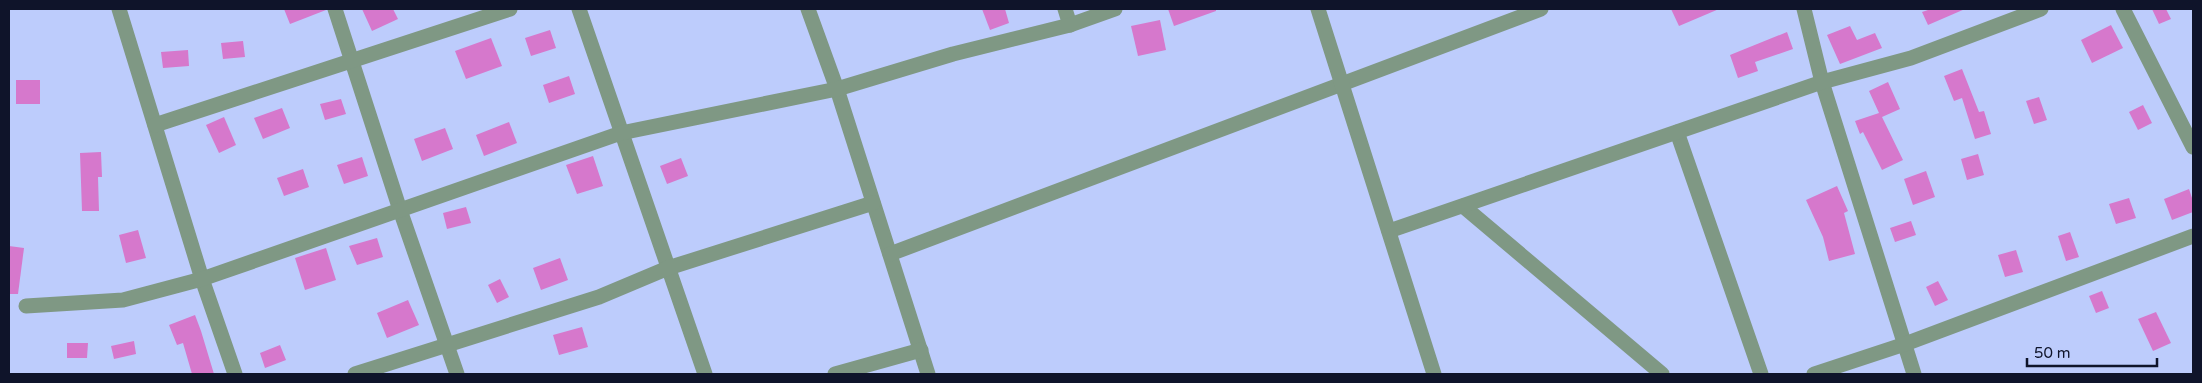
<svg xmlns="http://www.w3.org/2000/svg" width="2202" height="383" font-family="'Varela Round',sans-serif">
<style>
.building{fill:#d678cc}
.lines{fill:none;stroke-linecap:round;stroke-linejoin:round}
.minor{stroke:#7f9884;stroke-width:15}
.tertiary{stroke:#7f9884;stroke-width:15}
</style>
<rect width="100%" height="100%" fill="#bdccfc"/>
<!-- building -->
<g class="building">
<polygon points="284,9 326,9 326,10 290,24"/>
<polygon points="362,9 393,9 398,19 372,31"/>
<polygon points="982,9 1005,9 1009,23 990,30"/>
<polygon points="1168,9 1216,9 1216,11 1174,26"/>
<polygon points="1671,9 1719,9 1679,26"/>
<polygon points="1931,9 1965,9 1928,25 1922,12"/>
<polygon points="2152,9 2166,9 2171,19 2159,24"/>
<polygon points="1160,20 1166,50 1138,56 1131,26"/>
<polygon points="2111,25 2123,48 2092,63 2081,40"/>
<polygon points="1850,26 1857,40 1875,33 1882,48 1840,64 1827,35"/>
<polygon points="550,30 556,48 531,56 525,38"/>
<polygon points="1787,32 1793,49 1755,62 1758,71 1738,78 1730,55"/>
<polygon points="491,38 502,66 466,79 455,51"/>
<polygon points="243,41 245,57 223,59 221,43"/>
<polygon points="188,50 189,66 163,68 161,52"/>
<polygon points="1962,69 1979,112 1984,111 1991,134 1975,139 1962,98 1954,101 1944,76"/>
<polygon points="569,76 575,94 549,103 543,85"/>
<rect x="16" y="80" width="24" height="24"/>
<polygon points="1888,82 1900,109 1882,117 1903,160 1882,170 1863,132 1860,134 1855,121 1879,113 1869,91"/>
<polygon points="2039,97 2047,120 2034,124 2026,101"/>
<polygon points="341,99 346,114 325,120 320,104"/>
<polygon points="2143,105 2152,123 2138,130 2129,112"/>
<polygon points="282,108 290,128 263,139 254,118"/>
<polygon points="224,117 236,145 219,153 206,125"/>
<polygon points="509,122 517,143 484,156 476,135"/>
<polygon points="445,128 453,149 422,161 414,139"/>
<polygon points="101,152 102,177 98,177 99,211 82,211 80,153"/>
<polygon points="1978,154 1984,175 1967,180 1961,159"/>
<polygon points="593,156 603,186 577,194 566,165"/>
<polygon points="362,157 368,176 344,184 337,165"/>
<polygon points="681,158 688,176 667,184 660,166"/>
<polygon points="303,169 309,187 284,196 277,178"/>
<polygon points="1926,171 1935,197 1913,205 1904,179"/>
<polygon points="1837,186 1848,211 1844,213 1855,254 1829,261 1823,237 1806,200"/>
<polygon points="2189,189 2193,201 2193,212 2172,220 2164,199"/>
<polygon points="2129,198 2136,218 2116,224 2109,204"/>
<polygon points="466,207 471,223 447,229 443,213"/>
<polygon points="1911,221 1916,235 1895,242 1890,228"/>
<polygon points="138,230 146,258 126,263 119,235"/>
<polygon points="2070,232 2079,257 2066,261 2058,236"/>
<polygon points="377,238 383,257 357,265 349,246"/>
<polygon points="9,246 24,248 18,294 9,294"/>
<polygon points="326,248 336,280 305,290 295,258"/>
<polygon points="2016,250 2023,272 2005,277 1998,255"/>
<polygon points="560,258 568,280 541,290 533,268"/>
<polygon points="500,279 509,297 497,303 488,285"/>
<polygon points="1938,281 1948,300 1935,306 1926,287"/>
<polygon points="2102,291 2109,308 2096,313 2089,296"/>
<polygon points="408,300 419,325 387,338 377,313"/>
<polygon points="2156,312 2171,343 2153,351 2138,319"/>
<polygon points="195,315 201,331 214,374 192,374 183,343 177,345 169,325"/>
<polygon points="582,327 588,347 559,355 553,335"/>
<polygon points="134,341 136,354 114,359 111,346"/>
<polygon points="67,343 88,343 87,358 67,358"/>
<polygon points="280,345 286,360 265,368 260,353"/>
</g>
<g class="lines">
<!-- minor -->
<g class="minor">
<polyline points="119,9 202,279 235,374"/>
<polyline points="335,9 400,210 457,374"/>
<polyline points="579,9 705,374"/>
<polyline points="808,9 837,89 928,374"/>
<polyline points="1065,9 1070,25"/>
<polyline points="1804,9 1822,82 1914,374"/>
<polyline points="2123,9 2193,147"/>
<polyline points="155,125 510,9"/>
<polyline points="1677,132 1761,374"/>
<polyline points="1463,206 1662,374"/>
<polyline points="1389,231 1822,82 1911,58 2041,9"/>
<polyline points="890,254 1541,9"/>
<polyline points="26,306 123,300 202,279 621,133 837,89 953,54 1070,25 1115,9"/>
<polyline points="355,374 599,297 668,268 873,203"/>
<polyline points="835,374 921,350"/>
<polyline points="1814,374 1905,344 2193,236"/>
</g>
<!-- tertiary -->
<polyline class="tertiary" points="1318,9 1434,374"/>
</g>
<!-- border -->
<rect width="2202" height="383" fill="none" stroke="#0f142a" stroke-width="20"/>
<!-- scale -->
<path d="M2027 358v8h130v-8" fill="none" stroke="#0f142a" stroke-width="2.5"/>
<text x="2034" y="358" font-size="15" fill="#0f142a" stroke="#bdccfc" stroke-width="4" paint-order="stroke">50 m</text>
</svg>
